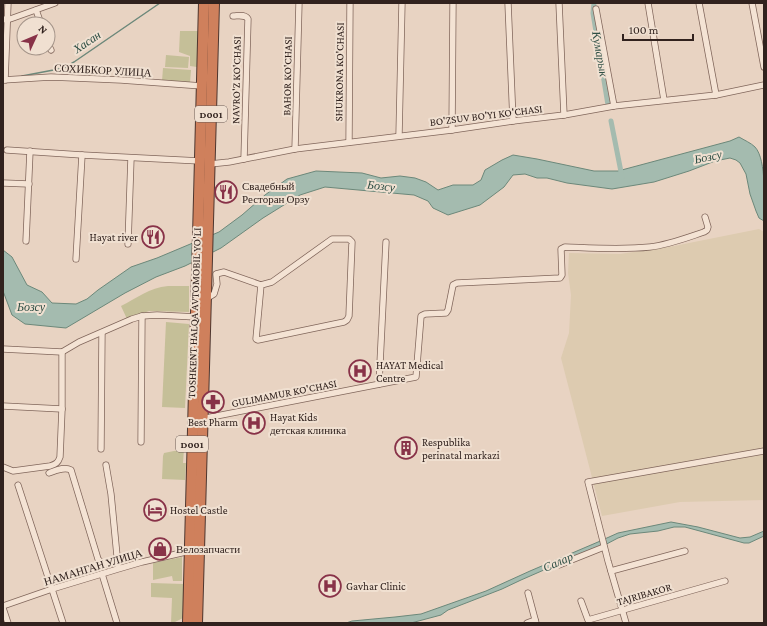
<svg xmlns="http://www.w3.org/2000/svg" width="767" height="626" font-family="'Crimson Pro',serif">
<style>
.farmland{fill:#ddcbb0}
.green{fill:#c5bf98}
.water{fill:#a4bbaf;stroke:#6c887a}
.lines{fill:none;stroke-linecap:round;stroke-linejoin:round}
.stream{stroke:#6c887a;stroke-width:1.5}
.canal{stroke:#a4bbaf;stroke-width:5}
.street-casing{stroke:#80665b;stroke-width:7}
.highway-casing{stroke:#4e362f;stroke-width:12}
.street{stroke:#f4e3d4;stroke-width:5.5}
.highway{stroke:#cf805c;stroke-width:10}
.labels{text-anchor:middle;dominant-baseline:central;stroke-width:4;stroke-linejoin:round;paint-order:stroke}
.shield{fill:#f0e0d1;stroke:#6a5b54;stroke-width:1}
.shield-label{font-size:10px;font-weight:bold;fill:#31221e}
.street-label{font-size:11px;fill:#31221e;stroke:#f0e0d1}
.poi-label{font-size:11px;fill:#31221e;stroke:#f0e0d1;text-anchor:start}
.water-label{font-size:12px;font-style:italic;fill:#2f4f45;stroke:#f0e0d1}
</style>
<rect width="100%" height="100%" fill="#e8d3c2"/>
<!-- farmland -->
<polygon class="farmland" points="759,229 764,232 764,500 680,502 602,516 561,358 569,333 571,295 568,273 569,253 620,254 674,246"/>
<!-- green -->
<g class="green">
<polygon points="180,31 199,31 197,67 190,66 190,56 179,52"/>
<polygon points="166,55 189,57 188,68 165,67"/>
<polygon points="163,68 191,70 190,83 162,81"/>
<path d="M168 286H189V312L149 311 127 319 121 306C137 298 149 288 168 286Z"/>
<polygon points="166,322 189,324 185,408 162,407"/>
<polygon points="184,449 183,463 186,463 185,480 162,479 163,456 164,453"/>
<polygon points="182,557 182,581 173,581 172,576 153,580 153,563"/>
<polygon points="151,583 184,584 183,618 173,623 171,623 172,598 151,597"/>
</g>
<!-- water -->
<g class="water">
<path d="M739 137C744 140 751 143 755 147 767 160 764 204 764 221L759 218 756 211 750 194 746 174 740 163 736 160 730 158 715 161 689 171 654 182 612 189 567 183 547 178H537L525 174 513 175 504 187 480 205 448 215 433 208 428 201 414 195 325 187 300 195 263 218 221 248 185 266 156 277 125 293 66 328 25 324 12 315 3 291V250L12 257 27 285 42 292 52 303 76 304 87 299 98 290 131 267 157 258 219 232 242 215 265 195 287 179 316 171 362 173 381 178 400 176 415 178 426 182 438 190 453 185H473L481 180 485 170 502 160 513 155 537 159 594 171H618L730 141Z"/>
<polygon points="671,522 698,527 740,538 750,537 764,531 764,536 749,543 744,543 685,527 674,527 658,531 630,534 618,538 599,548 553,566 521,580 502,589 448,610 441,615 411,623 346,623 352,621 395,617 421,614 486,591 530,571 598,542 618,533"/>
</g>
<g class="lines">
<!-- stream -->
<polyline class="stream" points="22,76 64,68 74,62 160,3"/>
<!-- canal -->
<g class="canal">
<polyline points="594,3 593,13 608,105"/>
<polyline points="611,121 622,177"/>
</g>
<!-- street casing -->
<g class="street-casing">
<g id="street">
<polyline points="508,3 513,121"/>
<polyline points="559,3 564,115"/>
<polyline points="648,3 664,100"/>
<polyline points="699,3 716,95"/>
<polyline points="752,3 764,67"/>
<polyline points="596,9 614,106"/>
<polyline points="36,10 41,24"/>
<path d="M233 16C238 16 245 14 248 19L244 159"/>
<polyline points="3,19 7,20 13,18 55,3"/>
<polyline points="48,44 51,50"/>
<polyline points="3,80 51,77 121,80 202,86"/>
<polyline points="5,80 8,3"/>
<polyline points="452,130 453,3"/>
<polyline points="399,135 402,3"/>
<polyline points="349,142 350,3"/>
<polyline points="295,149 299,3"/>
<polyline points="7,150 82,155 200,161"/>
<polyline points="210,164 229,162 295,149 452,130 513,121 564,115 614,106 716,95 764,85"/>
<polyline points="3,183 29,184"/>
<polyline points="26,241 30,151"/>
<polyline points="128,244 131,158"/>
<polyline points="76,259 82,155"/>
<polyline points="206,299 214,294 217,284 216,274 224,272 261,285 272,282 332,239 349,239 352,242 349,316 347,320 344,322 258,340 256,339 261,285"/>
<polyline points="3,349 62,352 79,342 132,319 142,316 157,315 196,317"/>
<polyline points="379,384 386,242"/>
<polyline points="3,406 62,409"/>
<path d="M201 419 416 377 421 316 425 314 446 313 448 310 453 285 457 283 560 278 562 275 561 249 565 247C593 248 622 250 650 247 668 245 686 238 704 232L707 230 708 227 705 217"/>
<polyline points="141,442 142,316"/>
<polyline points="101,449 102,333"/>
<polyline points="106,465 111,494 118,566"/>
<path d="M3 467 13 471 50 466C56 464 58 463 60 457L62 409V352"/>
<path d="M49 473C55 471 64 466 71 470L98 559C103 566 110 564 118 563"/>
<polyline points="18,485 63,623"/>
<polyline points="559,565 604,547"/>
<polyline points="611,571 685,551"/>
<polyline points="102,574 117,623"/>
<polyline points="528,593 536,623"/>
<polyline points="581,601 588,620 725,581"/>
<polyline points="3,606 52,589 118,569 142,562 190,551"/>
<polyline points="3,608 8,623"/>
<polyline points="527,623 535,620"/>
<polyline points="626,623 608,561 588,482 764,451"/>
</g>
</g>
<!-- highway casing -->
<g class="highway-casing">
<g id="highway">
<polyline points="188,623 204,3"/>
<polyline points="197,623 214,3"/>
</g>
</g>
<!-- street -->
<use href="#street" class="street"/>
<!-- highway -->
<use href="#highway" class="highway"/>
</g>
<!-- icons -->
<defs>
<g id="restaurant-ring" transform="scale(1.15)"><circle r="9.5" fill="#f0e0d1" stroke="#883248" stroke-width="1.5"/><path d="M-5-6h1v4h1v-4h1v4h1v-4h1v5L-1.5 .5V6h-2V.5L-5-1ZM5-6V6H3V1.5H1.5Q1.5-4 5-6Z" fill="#883248"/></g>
<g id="hospital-ring" transform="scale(1.15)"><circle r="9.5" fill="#f0e0d1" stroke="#883248" stroke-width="1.5"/><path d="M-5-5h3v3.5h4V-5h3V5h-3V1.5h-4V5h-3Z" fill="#883248"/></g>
<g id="pharmacy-ring" transform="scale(1.15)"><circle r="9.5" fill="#f0e0d1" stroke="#883248" stroke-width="1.5"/><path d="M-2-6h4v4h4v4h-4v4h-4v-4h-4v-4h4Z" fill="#883248"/></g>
<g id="building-ring" transform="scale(1.15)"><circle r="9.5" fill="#f0e0d1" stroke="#883248" stroke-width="1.5"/><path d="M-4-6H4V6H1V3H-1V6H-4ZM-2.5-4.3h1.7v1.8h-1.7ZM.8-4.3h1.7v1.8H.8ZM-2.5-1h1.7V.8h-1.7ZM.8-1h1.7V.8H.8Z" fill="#883248"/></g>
<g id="hotel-ring" transform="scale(1.15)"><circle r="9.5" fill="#f0e0d1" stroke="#883248" stroke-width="1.5"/><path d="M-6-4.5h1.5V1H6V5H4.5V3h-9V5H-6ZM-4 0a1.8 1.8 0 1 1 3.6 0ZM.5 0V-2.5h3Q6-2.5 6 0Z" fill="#883248"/></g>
<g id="shop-ring" transform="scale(1.15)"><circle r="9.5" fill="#f0e0d1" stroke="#883248" stroke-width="1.5"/><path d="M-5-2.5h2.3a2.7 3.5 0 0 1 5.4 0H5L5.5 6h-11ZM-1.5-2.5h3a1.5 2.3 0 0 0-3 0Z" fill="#883248"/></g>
</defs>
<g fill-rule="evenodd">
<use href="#restaurant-ring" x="226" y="192"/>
<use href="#restaurant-ring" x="153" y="237"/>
<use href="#hospital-ring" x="360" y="371"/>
<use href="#pharmacy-ring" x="213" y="402"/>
<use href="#hospital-ring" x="254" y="423"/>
<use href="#building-ring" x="406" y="448"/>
<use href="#hotel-ring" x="155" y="510"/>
<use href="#shop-ring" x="160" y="549"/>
<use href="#hospital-ring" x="330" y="586"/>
</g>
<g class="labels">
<!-- shield labels -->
<g class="shield">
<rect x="195" y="106" width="32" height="16" rx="3"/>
<rect x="176" y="436" width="32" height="16" rx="3"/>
</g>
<g class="shield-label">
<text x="211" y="114">D001</text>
<text x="192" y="444">D001</text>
</g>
<!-- street labels -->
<g class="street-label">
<text transform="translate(103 70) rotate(3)">СОХИБКОР УЛИЦА</text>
<text transform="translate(339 72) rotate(-89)">SHUKRONA KO'CHASI</text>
<text transform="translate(287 76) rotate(-89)">BAHOR KO'CHASI</text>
<text transform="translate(236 80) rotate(-89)">NAVRO'Z KO'CHASI</text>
<text transform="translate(486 115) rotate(-7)">BO'ZSUV BO'YI KO'CHASI</text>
<text transform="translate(194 313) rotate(-88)">TOSHKENT HALQA AVTOMOBIL YO'LI</text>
<text transform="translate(284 393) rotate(-11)">GULIMAMUR KO'CHASI</text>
<text transform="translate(93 567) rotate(-17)">НАМАНГАН УЛИЦА</text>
<text transform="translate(644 594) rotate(-16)">TAJRIBAKOR</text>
</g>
<!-- poi labels -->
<g class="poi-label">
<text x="242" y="186">Свадебный<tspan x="242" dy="13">Ресторан Орзу</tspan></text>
<text x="138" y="237" text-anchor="end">Hayat river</text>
<text x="376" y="365">HAYAT Medical<tspan x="376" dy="13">Centre</tspan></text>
<text x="270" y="417">Hayat Kids<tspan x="270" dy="13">детская клиника</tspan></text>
<text x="213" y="422" text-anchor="middle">Best Pharm</text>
<text x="422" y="442">Respublika<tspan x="422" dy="13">perinatal markazi</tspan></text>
<text x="170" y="510">Hostel Castle</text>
<text x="176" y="549">Велозапчасти</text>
<text x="346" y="586">Gavhar Clinic</text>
</g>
<!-- water labels -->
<g class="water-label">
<text transform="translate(87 42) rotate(-34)">Хасан</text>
<text transform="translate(600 54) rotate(80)">Кумарык</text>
<text transform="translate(708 157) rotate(-12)">Бозсу</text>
<text transform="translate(381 186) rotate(6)">Бозсу</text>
<text x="31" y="307">Бозсу</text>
<text transform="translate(558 562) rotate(-24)">Салар</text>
</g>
</g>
<!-- border -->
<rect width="767" height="626" fill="none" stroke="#31221e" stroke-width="8"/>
<!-- north arrow -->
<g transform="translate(36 36) rotate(46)"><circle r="19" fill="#f0e0d1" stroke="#a49489"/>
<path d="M0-3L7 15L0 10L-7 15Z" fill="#883248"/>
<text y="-6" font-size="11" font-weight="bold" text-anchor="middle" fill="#31221e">N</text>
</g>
<!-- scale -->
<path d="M623 34v6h70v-6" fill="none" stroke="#31221e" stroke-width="2"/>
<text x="629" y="34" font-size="12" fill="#31221e" stroke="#f0e0d1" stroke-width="3" paint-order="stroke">100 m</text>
</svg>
